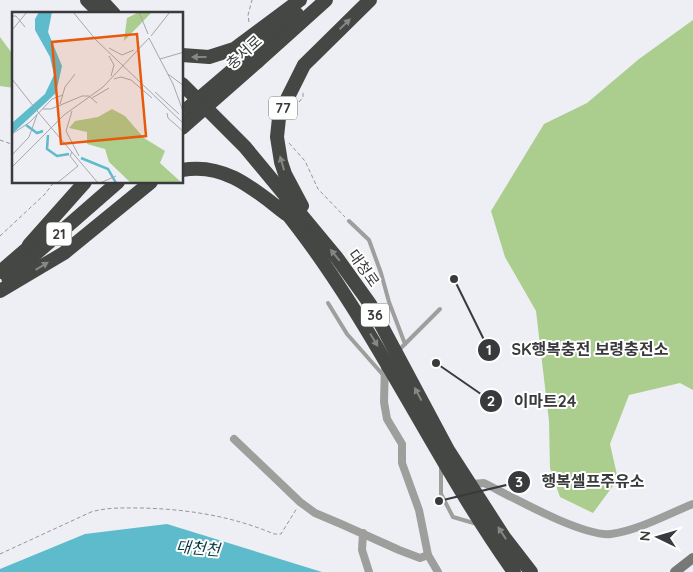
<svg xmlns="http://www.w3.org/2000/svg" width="693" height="572" font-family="Quicksand,'Noto Sans KR',sans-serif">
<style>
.forest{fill:#abcd8e}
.water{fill:#5dbbcc}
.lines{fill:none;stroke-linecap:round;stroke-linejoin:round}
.path{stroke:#959699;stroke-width:1;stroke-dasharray:4 2.5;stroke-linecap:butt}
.lane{stroke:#9e9f9d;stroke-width:4}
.street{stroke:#9e9f9d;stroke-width:8}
.secondary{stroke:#777976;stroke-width:10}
.highway{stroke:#444743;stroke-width:14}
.highway-bridge{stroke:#444743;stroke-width:14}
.oneway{fill:#858785}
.labels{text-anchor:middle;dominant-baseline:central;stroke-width:4;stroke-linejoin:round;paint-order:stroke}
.shield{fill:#fff;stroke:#747576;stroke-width:1}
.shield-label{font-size:14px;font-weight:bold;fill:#393a3c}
.street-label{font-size:15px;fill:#393a3c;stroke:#fff}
.water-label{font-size:16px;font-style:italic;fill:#0e3b43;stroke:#fff}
.inset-river{fill:none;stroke:#5dbbcc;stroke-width:2.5}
.inset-road{fill:none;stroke:#a6a7aa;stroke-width:1}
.view{fill:#e8590c;fill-opacity:0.15;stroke:#e8590c;stroke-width:2.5}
.inset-edge{fill:none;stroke:#393a3c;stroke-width:2.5}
.leader{fill:none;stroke:#393a3c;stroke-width:2}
.callout-dot{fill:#393a3c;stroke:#fff;stroke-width:2}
.mark-label{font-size:15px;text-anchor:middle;font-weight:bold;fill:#fff}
.callout-label{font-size:16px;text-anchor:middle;font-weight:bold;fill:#393a3c;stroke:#fff;stroke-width:4;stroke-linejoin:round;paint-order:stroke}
</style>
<rect width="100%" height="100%" fill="#eeeff4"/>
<!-- forest -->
<g class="forest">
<polygon points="693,20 693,390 680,383 629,395 610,444 618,479 593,513 560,497 550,468 549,421 536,311 505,257 491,211 544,124 587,103 639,59"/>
<polygon points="0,37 14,56 14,88 0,86"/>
</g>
<!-- water -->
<polygon class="water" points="167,524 322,572 0,572 0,569 85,534"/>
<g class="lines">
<!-- path -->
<g class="path">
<polyline points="249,22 248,15 252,0"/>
<polyline points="299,102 303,97 303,92"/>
<polyline points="0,140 14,145"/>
<polyline points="289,143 305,161 318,189 345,217"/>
<polyline points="0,236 45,194 54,182"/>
<path d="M0 554 91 512C108 507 124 508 141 508 186 509 232 516 274 534H281L297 508"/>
</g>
<!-- lane -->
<g class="lane">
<polyline points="349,221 369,240 381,273 389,302 405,344"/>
<polyline points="328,303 347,334 384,376"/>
<polyline points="398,351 440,309"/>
<polyline points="441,465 441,494 453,517 477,524"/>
</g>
<!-- street -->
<g class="street">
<polyline points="385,365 384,402 387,419 402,444 402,463 419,510 428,555 438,572"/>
<polyline points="234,439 300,502 315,513 341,524 399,550 420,558 428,555"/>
<path d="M472 484 484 483C512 497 583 537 611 534 637 531 668 514 693 504"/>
<polyline points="363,533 362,550 369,572"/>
</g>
<!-- secondary -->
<polyline class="secondary" points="675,572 693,558"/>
<!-- highway -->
<g class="highway">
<polyline points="87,0 101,14"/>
<polyline points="101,0 114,14"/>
<polyline points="182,55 209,57 234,49 300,0"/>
<polyline points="250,55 297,14"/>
<polyline points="257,62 326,0"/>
<polyline points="182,84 245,147 337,258 370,304 448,450 504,537 531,572"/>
<path d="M182 170C225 162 255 190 286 214"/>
<path d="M281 206C373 319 430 454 514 572"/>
<polyline points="302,206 285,174 281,162 277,137 279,118 286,101 304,65 370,0"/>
<polyline points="29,245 85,182"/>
<polyline points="0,272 37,240"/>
<polyline points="8,278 118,182"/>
<polyline points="0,291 64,253 151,182"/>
</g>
<!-- highway-bridge -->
<g class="highway-bridge">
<polyline points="182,113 250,55"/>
<polyline points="182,128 257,62"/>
</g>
</g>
<!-- one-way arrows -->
<defs><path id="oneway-solid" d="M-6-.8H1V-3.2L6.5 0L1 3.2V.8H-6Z" transform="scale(1.25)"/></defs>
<g class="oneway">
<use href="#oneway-solid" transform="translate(345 24) rotate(-44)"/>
<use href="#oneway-solid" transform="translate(199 57) rotate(-180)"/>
<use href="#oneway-solid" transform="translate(282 163) rotate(-106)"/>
<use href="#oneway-solid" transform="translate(335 255) rotate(-129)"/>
<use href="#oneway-solid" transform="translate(42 266) rotate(-31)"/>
<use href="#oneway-solid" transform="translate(374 340) rotate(59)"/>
<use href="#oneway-solid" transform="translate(418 394) rotate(-118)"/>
<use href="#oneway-solid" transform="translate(502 533) rotate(-123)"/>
</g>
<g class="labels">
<!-- shield labels -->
<g class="shield">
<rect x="269" y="96.5" width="28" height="23" rx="4"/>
<rect x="46.5" y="222.5" width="25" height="23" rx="4"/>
<rect x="361" y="303.5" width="28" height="23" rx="4"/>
</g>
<g class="shield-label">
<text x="283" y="108">77</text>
<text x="59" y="234">21</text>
<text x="375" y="315">36</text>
</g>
<!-- street labels -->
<g class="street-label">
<text transform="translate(244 52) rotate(-42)">충서로</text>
<text transform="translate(364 268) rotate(55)">대청로</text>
</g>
<!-- water labels -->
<g class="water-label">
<text transform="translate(198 548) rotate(5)">대천천</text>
</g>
</g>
<!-- overview -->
<g transform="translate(12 12)">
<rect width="171" height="171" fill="#eeeff4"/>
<path d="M127 0H140L112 29 115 6ZM100 97 113 104 132 126 153 139 148 151 170 171H119L97 150 93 137 75 132V120L57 116 63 109 86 105Z" fill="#abcd8e"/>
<path d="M27 0H40L36 20 50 54 44 81 0 122V111L33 82 42 63 38 45 23 18V7Z" fill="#5dbbcc"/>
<path class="inset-river" d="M14 113 25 121 31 119M36 123 35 137 45 144 57 142M69 146 96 157 104 171"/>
<path class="inset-road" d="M61 0 84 28 172 112M127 0 136 22M0 4H4L13 15M0 18 15 0M139 24 158 0M137 26 161 72 172 102M97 36 110 43 122 38M97 44 102 53 99 64M148 47 172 40M156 62 172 74M0 67 26 100M102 67 109 65 119 68 140 86M143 80 167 102M80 86 97 76M48 92 53 75 63 62M31 97H39L70 84H77L85 91M60 99 54 119 67 144M26 100 86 171M155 101 156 106 172 120M0 122 18 110 40 87 51 83M0 143 17 125 25 103M0 155 52 103 91 75 137 26M45 171 66 154 58 144 60 140M88 171 104 164"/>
<path class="view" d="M125 22 134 124 49 132 40 30Z"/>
<rect width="171" height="171" class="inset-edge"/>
</g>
<!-- callouts -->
<path class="leader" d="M454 279L489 350M436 363L491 401M439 501L519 482"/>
<g class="callout-dot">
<circle cx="454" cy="279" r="5"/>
<circle cx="436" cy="363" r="5"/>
<circle cx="439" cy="501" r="5"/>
<circle cx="489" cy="350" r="12"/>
<circle cx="491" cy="401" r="12"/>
<circle cx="519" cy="482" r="12"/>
</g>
<g class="mark-label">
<text x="489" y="355">1</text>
<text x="491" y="406">2</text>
<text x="519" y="487">3</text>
</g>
<g class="callout-label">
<text x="590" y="355">SK행복충전 보령충전소</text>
<text x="545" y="407">이마트24</text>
<text x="593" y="487">행복셀프주유소</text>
</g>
<!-- north arrow -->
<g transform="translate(658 537) rotate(275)" stroke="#ffffff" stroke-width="4" paint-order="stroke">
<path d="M0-4L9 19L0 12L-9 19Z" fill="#393a3c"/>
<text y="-8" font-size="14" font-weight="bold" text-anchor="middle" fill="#393a3c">N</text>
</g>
</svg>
